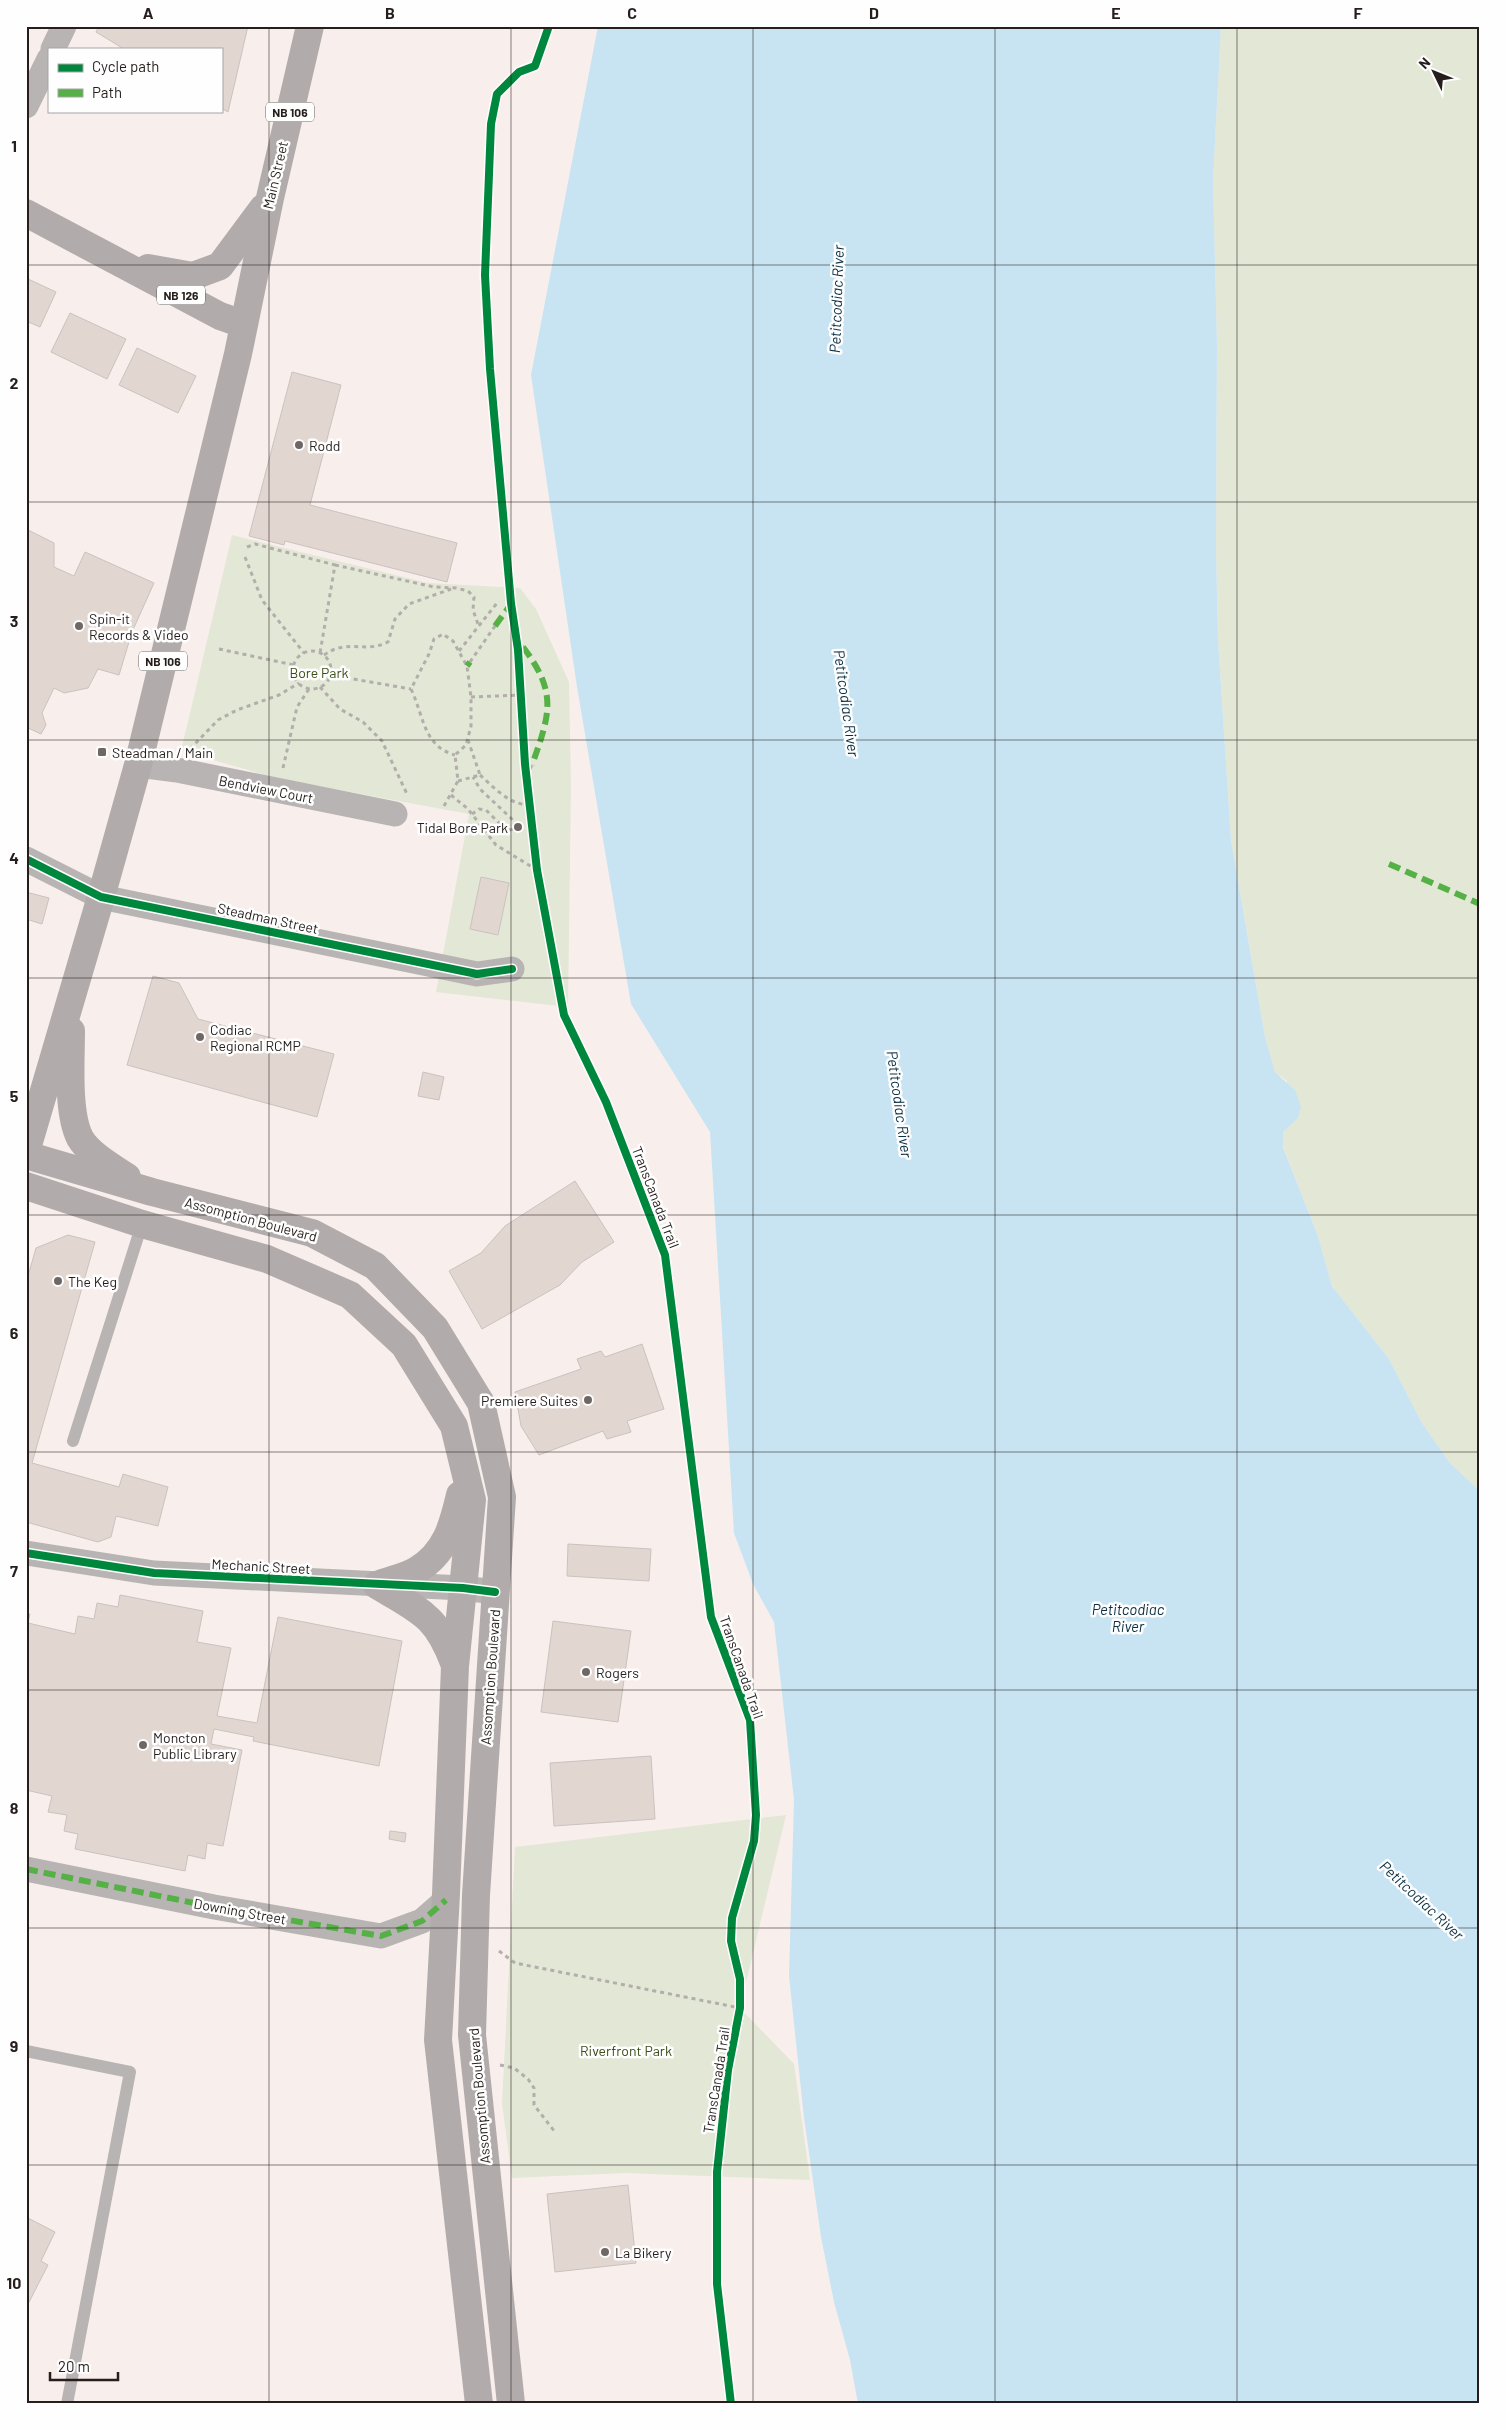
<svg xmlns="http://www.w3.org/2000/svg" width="1506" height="2430" font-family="Barlow,sans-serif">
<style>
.green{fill:#e3e7d5}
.water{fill:#c8e4f3}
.building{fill:#e2d6d1;stroke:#cac2bf}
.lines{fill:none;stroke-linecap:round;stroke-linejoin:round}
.path{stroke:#b2aeab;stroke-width:3;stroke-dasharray:4 4;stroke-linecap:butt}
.service{stroke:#b8b4b3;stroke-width:12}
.minor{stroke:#b8b4b3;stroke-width:25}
.primary{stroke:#b1acab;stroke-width:28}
.quiet{stroke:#55b145;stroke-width:6;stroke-dasharray:12 6;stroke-linecap:butt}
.cycleway-casing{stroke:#fefefe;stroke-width:11}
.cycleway{stroke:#00873e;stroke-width:8}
.grid{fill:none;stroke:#251e1c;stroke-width:1;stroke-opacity:0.55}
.poi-dot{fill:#6f6765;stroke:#fefefe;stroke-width:2}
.labels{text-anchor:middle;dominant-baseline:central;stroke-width:5;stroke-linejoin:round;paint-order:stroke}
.shield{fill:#fefefe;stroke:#666160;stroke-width:1}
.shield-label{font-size:12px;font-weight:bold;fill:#251e1c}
.street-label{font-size:14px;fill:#251e1c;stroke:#fefefe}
.poi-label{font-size:14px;fill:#251e1c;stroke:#fefefe;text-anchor:start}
.park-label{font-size:14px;fill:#394e16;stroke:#fefefe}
.water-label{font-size:15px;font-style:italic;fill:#0b2f41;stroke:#fefefe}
.neatline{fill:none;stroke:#251e1c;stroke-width:2}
.grid-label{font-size:16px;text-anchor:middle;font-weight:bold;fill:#251e1c}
</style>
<rect width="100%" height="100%" fill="#f8efec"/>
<!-- green -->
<g class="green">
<polygon points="1221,26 1480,26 1480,1491 1450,1463 1422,1423 1389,1359 1332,1286 1318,1236 1283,1146 1283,1132 1290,1125 1287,1081 1275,1072 1265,1037 1231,840 1218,640 1216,548 1217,344 1213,181"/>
<polygon points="232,535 428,583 520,588 536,609 569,682 571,786 568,1007 436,992 469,814 280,779 181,751"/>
<polygon points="786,1815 740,2008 794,2064 810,2180 625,2173 512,2178 502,2104 515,1847"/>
</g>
<!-- water -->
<polygon class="water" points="598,26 1221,26 1213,181 1217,344 1216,548 1218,640 1231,840 1265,1037 1275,1072 1295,1090 1301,1107 1298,1118 1283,1132 1283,1147 1318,1236 1332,1286 1389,1359 1422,1423 1450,1463 1480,1491 1480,2404 858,2404 850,2360 834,2302 821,2237 804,2118 789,1976 794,1800 774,1622 753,1584 734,1533 710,1132 631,1004 577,687 531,375"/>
<!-- building -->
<g class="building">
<polygon points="99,26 248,26 228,112 221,108 221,49 124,49 96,32"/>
<polygon points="26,278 56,292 40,327 26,321"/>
<polygon points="70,313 126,339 107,379 51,352"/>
<polygon points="137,348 196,376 178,413 119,385"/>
<polygon points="292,372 341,385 310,505 457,543 447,582 285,541 284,545 249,536"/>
<polygon points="26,529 54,543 54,567 74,576 85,552 154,583 132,632 119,675 98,669 88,688 64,693 54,688 42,713 46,725 41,734 26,727"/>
<polygon points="481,877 509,883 498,935 470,929"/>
<polygon points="26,892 49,898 42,924 26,919"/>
<polygon points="153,976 179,983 198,1019 334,1054 317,1117 127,1065"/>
<polygon points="423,1072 444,1077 439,1100 418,1096"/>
<polygon points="575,1181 614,1242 582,1262 560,1285 482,1329 449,1271 481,1253 505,1226"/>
<polygon points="68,1235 95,1242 32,1463 119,1487 123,1474 168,1487 158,1526 116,1516 111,1537 98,1542 26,1522 26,1283 36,1248"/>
<polygon points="642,1344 664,1409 627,1421 631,1432 607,1439 603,1431 539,1455 521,1426 515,1392 581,1369 577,1359 601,1351 605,1357"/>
<polygon points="568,1544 651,1549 649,1581 567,1576"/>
<polygon points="120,1595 203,1611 197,1642 231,1648 217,1716 257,1723 278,1617 402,1641 379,1766 253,1741 254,1737 214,1729 211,1744 242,1750 223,1846 207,1843 205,1859 188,1855 185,1871 75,1849 78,1834 64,1831 67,1815 48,1812 52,1796 26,1790 26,1614 30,1614 28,1623 75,1634 78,1616 94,1619 97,1603 118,1607"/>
<polygon points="553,1621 631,1631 618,1722 541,1712"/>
<polygon points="651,1756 655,1819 554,1826 550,1763"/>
<polygon points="390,1831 406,1833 405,1842 389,1839"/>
<polygon points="628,2185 636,2263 555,2272 547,2194"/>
<polygon points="26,2217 55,2232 41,2261 48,2265 26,2308"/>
</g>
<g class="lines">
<!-- path -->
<g class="path">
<polyline points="247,547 255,544 335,565 320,653"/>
<polyline points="245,557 262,600 304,653"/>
<polyline points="335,565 434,587 456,588 468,591 474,597 473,610 479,627"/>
<polyline points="516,638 523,647"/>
<polyline points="219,649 294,665"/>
<polyline points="459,651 497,603"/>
<circle cx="312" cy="670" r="19"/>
<path d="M324 655C348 638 364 654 388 642L395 619 409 604 451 589"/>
<polyline points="470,662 495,626"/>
<polyline points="330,675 411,689"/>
<polyline points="320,687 340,709 363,722 382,741 407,794"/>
<polyline points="471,697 521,695"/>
<polyline points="190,749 218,720 237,710 279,695 299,683"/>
<polyline points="283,768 297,707 309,689"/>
<path d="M480 775C495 788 509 805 530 805"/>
<polyline points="526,776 532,765"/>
<polyline points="458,781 480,775 468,740"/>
<polyline points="451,795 468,809 496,845 537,870"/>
<path d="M444 806 458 781 455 755 466 745 471 726V697L467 666 453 641 443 634 434 639 429 654 411 689C424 716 423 746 455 755"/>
<polyline points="472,814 479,809 486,810 507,831 516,828 514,821 480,789 473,777"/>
<polyline points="499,1951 515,1963 740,2008"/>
<polyline points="500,2065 514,2068 528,2079 534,2088 534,2105 555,2132"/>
</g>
<!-- service -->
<g class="service">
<polyline points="73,1441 142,1224"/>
<polyline points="26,2051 130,2072 67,2404"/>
</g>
<!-- minor -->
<g class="minor">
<polyline points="53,49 64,26"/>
<polyline points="26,106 49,59"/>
<polyline points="138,765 177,770 395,814"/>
<polyline points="26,859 101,897 477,974 512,969"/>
<polyline points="26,1553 154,1573 463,1588 495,1592"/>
<polyline points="26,1869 214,1907 381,1936 422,1921 446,1900"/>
</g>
<!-- primary -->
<g class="primary">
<polyline points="26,213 220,316 243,324"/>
<polyline points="148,268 193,276 220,266 263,208"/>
<path d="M71 1031C71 1060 67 1113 80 1138 89 1154 112 1167 127 1177"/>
<polyline points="26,1152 101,897 138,765 238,354 270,198 310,26"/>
<polyline points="26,1155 152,1192 312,1233 375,1266 435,1328 481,1403 502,1497 476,1895 472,2035 511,2404"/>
<polyline points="26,1186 142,1224 267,1259 350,1295 404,1345 454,1426 472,1500 455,1666 446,1894 438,2040 479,2404"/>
<path d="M377 1585C389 1580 406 1577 417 1570 446 1553 453 1525 460 1495"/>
<path d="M377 1585C419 1611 436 1614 454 1663"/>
</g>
<!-- quiet -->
<g class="quiet">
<polyline points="495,626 511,604"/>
<path d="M523 647C558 693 550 714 532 765"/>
<polyline points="467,666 470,662"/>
<polyline points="1389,864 1480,904"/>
<polyline points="26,1869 214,1907 381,1936 422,1921 446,1900"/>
</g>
<!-- cycleway casing -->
<g class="cycleway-casing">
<g id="cycleway">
<polyline points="549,26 535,66 519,72 497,94 491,124 485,275 490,369 511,603 518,650 525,764 537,870 564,1015 606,1102 665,1255 711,1617 750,1720 756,1815 754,1841 732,1918 731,1941 740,1979 740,2008 728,2070 717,2172 717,2284 731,2404"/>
<polyline points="26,859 101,897 477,974 512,969"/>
<polyline points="26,1553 154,1573 463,1588 495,1592"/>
</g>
</g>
<!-- cycleway -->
<use href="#cycleway" class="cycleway"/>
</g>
<!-- grid -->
<path class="grid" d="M269 26V2404M511 26V2404M753 26V2404M995 26V2404M1237 26V2404M26 265H1480M26 502H1480M26 740H1480M26 978H1480M26 1215H1480M26 1452H1480M26 1690H1480M26 1928H1480M26 2165H1480"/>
<!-- markers -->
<g class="poi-dot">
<circle cx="299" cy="445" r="5"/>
<circle cx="79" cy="626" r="5"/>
<rect x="97" y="747" width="10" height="10" rx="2.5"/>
<circle cx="518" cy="827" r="5"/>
<circle cx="200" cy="1037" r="5"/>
<circle cx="58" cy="1281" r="5"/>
<circle cx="588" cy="1400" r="5"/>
<circle cx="586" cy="1672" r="5"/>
<circle cx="143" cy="1745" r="5"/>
<circle cx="605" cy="2252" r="5"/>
</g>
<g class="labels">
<!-- shield labels -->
<g class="shield">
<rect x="266" y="102.5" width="48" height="19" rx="4"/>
<rect x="157" y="285.5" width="48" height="19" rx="4"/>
<rect x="139" y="651.5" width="48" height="19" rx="4"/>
</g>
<g class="shield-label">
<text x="290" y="112">NB 106</text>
<text x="181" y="295">NB 126</text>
<text x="163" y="661">NB 106</text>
</g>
<!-- street labels -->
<g class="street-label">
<text transform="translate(275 175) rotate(-77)">Main Street</text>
<text transform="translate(266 789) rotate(11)">Bendview Court</text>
<text transform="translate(268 918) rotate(12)">Steadman Street</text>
<text transform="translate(656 1197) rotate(69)">TransCanada Trail</text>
<text transform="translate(251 1219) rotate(15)">Assomption Boulevard</text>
<text transform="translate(261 1566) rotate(3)">Mechanic Street</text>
<text transform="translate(742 1667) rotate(71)">TransCanada Trail</text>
<text transform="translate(490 1677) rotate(-86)">Assomption Boulevard</text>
<text transform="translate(240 1911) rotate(10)">Downing Street</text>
<text transform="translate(716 2080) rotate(-81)">TransCanada Trail</text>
<text transform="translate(479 2096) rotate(-95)">Assomption Boulevard</text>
</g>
<!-- poi labels -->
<g class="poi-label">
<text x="309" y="445">Rodd</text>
<text x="89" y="618">Spin-it<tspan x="89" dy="16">Records &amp; Video</tspan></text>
<text x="112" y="752">Steadman / Main</text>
<text x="508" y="827" text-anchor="end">Tidal Bore Park</text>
<text x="210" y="1029">Codiac<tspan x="210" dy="16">Regional RCMP</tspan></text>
<text x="68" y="1281">The Keg</text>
<text x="578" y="1400" text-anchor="end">Premiere Suites</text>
<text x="596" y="1672">Rogers</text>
<text x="153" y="1737">Moncton<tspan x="153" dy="16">Public Library</tspan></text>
<text x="615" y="2252">La Bikery</text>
</g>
<!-- park labels -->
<g class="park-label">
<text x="319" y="672">Bore Park</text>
<text x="626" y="2050">Riverfront Park</text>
</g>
<!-- water labels -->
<g class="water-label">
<text transform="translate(836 299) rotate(-88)">Petitcodiac River</text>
<text transform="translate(847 703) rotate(82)">Petitcodiac River</text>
<text transform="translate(900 1104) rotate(82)">Petitcodiac River</text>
<text x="1128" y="1609">Petitcodiac<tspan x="1128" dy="17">River</tspan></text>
<text transform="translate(1422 1900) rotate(43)">Petitcodiac River</text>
</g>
</g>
<!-- border -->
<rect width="1506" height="2430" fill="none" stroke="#fefefe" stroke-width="55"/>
<!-- legend -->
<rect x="48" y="48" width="175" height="65" fill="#fefefe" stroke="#a7a4a4"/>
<rect x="58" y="64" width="25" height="8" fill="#00873e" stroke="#a7a4a4"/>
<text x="92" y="72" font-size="15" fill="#251e1c">Cycle path</text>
<rect x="58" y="89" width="25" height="8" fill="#55b145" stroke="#a7a4a4"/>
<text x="92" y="98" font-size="15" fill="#251e1c">Path</text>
<!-- north arrow -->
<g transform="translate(1434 72) rotate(313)" stroke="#fefefe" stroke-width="4" paint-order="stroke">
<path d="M0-4L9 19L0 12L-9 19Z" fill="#251e1c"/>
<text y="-8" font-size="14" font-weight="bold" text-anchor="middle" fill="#251e1c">N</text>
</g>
<!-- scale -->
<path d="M50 2372v8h68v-8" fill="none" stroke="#251e1c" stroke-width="2.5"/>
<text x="58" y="2372" font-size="15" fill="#251e1c" stroke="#fefefe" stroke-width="4" paint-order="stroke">20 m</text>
<rect x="28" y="28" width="1450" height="2374" class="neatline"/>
<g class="grid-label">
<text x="148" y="19">A</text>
<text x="390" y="19">B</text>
<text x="632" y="19">C</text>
<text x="874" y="19">D</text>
<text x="1116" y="19">E</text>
<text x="1358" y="19">F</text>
<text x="14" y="152">1</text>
<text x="14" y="389">2</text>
<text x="14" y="627">3</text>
<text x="14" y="864">4</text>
<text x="14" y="1102">5</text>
<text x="14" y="1339">6</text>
<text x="14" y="1577">7</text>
<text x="14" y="1814">8</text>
<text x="14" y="2052">9</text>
<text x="14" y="2289">10</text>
</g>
</svg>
